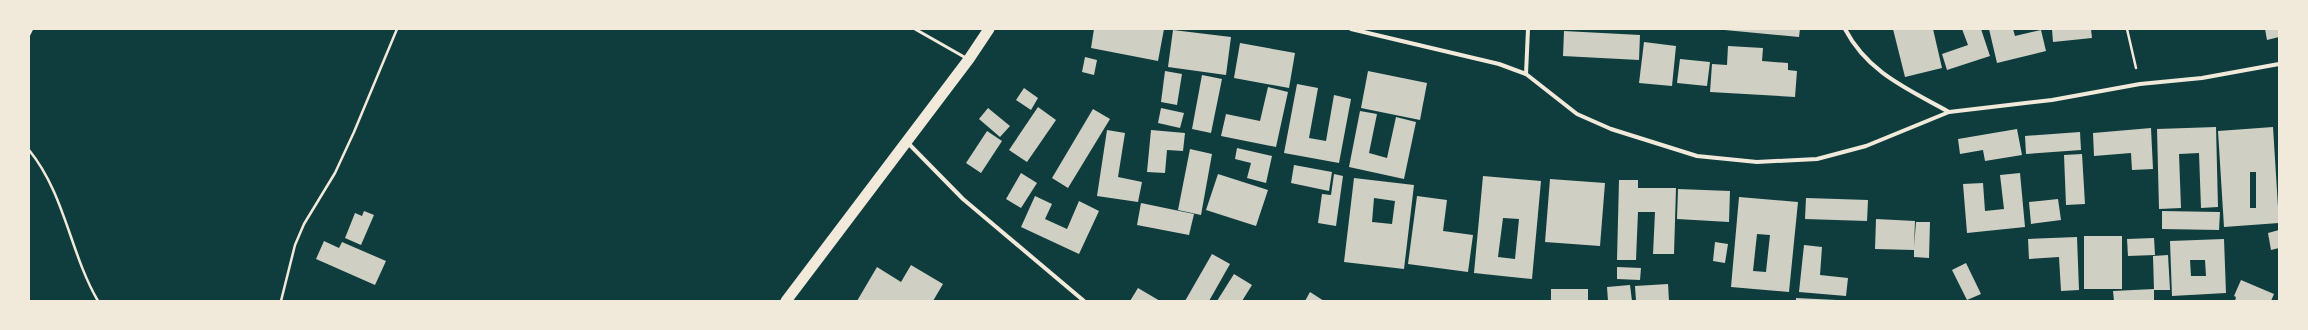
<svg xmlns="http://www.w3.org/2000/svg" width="2308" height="330" font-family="Georgia,serif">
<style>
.building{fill:#cfcfc3;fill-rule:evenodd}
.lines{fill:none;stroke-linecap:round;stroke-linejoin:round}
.path{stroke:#f1e9da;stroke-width:2.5}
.service{stroke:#f1e9da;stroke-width:3}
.minor{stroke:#f1e9da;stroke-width:4}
.trunk{stroke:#f1e9da;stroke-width:11}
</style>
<rect width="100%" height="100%" fill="#0f3d3e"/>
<!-- building -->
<g class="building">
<polygon points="1094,29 1164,29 1158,61 1091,48"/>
<polygon points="1714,29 1800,29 1799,37"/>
<polygon points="1893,29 1933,29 1942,68 1905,77"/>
<polygon points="1962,29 1981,29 1990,56 1947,70 1942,54 1968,45"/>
<polygon points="1989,29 2013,29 2015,36 2041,30 2046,51 1997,63"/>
<polygon points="2052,29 2091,29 2092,38 2053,42"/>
<polygon points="2265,29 2279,29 2279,37 2267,40"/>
<polygon points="1173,30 1231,37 1226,75 1168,67"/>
<polygon points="1564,31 1640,35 1639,60 1563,56"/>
<polygon points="1644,42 1676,46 1672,86 1639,83"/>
<polygon points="1240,43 1295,53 1289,88 1234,78"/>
<polygon points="1728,46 1763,48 1762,61 1788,63 1788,70 1797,71 1795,97 1710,92 1712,64 1727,65"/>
<polygon points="1085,57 1097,60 1094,75 1082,72"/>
<polygon points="1680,59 1710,62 1707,86 1677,83"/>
<polygon points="1165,71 1182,74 1177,105 1161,102"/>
<polygon points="1368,71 1427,83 1420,120 1361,108"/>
<polygon points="1202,75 1222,79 1211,133 1192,129"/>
<polygon points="1297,84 1318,88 1309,138 1326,141 1334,95 1351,99 1339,163 1284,153"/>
<polygon points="1268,87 1288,92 1276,147 1221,136 1226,114 1260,121"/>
<polygon points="1024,88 1038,98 1031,110 1016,100"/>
<polygon points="1038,107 1056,120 1027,162 1009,150"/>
<polygon points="988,108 1010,126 1000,137 979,119"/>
<polygon points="1161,108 1184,113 1180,128 1158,123"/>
<polygon points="1093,109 1110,119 1068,188 1052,178"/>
<polygon points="1360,111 1377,114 1369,153 1387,158 1396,117 1416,122 1404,179 1349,167"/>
<polygon points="2216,127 2218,207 2201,208 2199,153 2179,154 2181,208 2159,209 2157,129"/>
<path d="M2273 127 2279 223 2224 227 2218 131ZM2250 172H2256V208H2250Z"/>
<polygon points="2151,128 2153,169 2132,170 2131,153 2094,156 2093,133"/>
<polygon points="2017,129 2022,155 1985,161 1983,150 1960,154 1958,139"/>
<polygon points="1107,130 1125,133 1118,177 1142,182 1138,202 1097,196"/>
<polygon points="1151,130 1185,133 1183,151 1167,150 1165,173 1147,172"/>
<polygon points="987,131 1002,141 981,173 966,163"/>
<polygon points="2080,132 2081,150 2026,154 2025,136"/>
<polygon points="1237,148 1272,156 1266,183 1247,178 1251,163 1235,159"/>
<polygon points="1190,149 1212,154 1201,215 1178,210"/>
<polygon points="2082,154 2085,204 2066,205 2064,155"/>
<polygon points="1294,165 1332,172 1329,191 1291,183"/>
<polygon points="1021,173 1037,183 1021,208 1006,199"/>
<polygon points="2020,173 2025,227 1967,233 1963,184 1983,183 1985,211 2004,209 2000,175"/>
<polygon points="1218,174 1268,190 1256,226 1206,210"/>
<polygon points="1334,174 1343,176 1336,226 1318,223 1322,194 1331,195"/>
<path d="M1483 176 1541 181 1532 279 1474 273ZM1503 218 1519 219 1515 259 1498 257Z"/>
<path d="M1354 178 1414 185 1404 269 1344 262ZM1374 198 1395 201 1392 224 1372 222Z"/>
<polygon points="1550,179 1605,183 1600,246 1545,242"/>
<polygon points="1619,180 1638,180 1638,188 1676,188 1674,254 1653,254 1655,212 1638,212 1636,260 1617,260"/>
<polygon points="1678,189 1730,191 1729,222 1677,219"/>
<polygon points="1035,196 1052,204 1045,219 1067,229 1079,201 1099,211 1079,254 1021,227"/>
<polygon points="1417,196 1447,200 1443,231 1473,235 1468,272 1408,264"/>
<path d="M1739 197 1798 202 1789 292 1731 287ZM1757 234 1770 235 1766 272 1753 271Z"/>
<polygon points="1806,198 1868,200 1867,221 1805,219"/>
<polygon points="2058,199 2061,220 2031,224 2029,202"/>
<polygon points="1141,203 1194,214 1189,235 1137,225"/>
<polygon points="364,211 374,215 361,245 345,238 355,213 362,216"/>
<polygon points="2162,211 2220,212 2219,230 2162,229"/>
<polygon points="1876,219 1915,221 1914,247 1916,222 1930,222 1929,258 1914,257 1914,250 1875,249"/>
<polygon points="2279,230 2279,248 2271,250 2268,233"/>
<rect x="2084" y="236" width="38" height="53"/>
<polygon points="2077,237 2079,290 2061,291 2059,257 2029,259 2028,239"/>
<polygon points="2154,238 2155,255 2128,256 2127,239"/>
<path d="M2224 239 2226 293 2172 296 2170 241ZM2190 260H2205L2206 276H2191Z"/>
<polygon points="324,241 339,248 342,242 386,261 375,285 316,259"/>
<polygon points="1715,242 1728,244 1725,263 1713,261"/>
<polygon points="1804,245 1822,247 1820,275 1848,278 1846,296 1799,292"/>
<polygon points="1212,254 1230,264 1209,301 1185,301"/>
<polygon points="2168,255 2170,290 2154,290 2153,256"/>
<polygon points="1966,263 1981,294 1967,300 1952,270"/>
<polygon points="911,265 943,284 933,301 857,301 877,267 901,282"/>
<polygon points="1617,267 1641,268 1640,280 1617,279"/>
<polygon points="1234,274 1252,285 1242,301 1217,301"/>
<polygon points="2241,280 2274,294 2271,301 2235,301 2236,297 2234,296"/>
<polygon points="1668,284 1669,301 1636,301 1635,286"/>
<polygon points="1630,285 1632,301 1608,301 1607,287"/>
<polygon points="1138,288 1160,301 1130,301"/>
<rect x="1551" y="289" width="37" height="12"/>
<polygon points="2154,289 2154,301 2114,301 2113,291"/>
<polygon points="1310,292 1324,301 1305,301"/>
<polygon points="1796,298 1837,300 1837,301 1796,301"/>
</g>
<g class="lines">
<!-- path -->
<g class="path">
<polyline points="2127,29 2136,68"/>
<polyline points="29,35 32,29"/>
<path d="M29 150C65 194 70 253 98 301"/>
<polyline points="281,301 295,245 304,224 335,173 354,132 397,29"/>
</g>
<!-- service -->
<polyline class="service" points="915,29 966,58"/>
<!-- minor -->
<g class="minor">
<polyline points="1351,29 1499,64 1526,74 1577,114 1611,129 1697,156 1757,162 1817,159 1866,146 1949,112 2052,100 2140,84 2202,78 2279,64"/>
<path d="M1845 29C1868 73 1908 89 1949 112"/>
<polyline points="1526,74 1528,29"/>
<polyline points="907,142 963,199 1084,301"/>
</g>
<!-- trunk -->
<polyline class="trunk" points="786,301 969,59 989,29"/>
</g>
<!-- border -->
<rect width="2308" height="330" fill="none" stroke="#f1e9da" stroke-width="60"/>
</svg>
